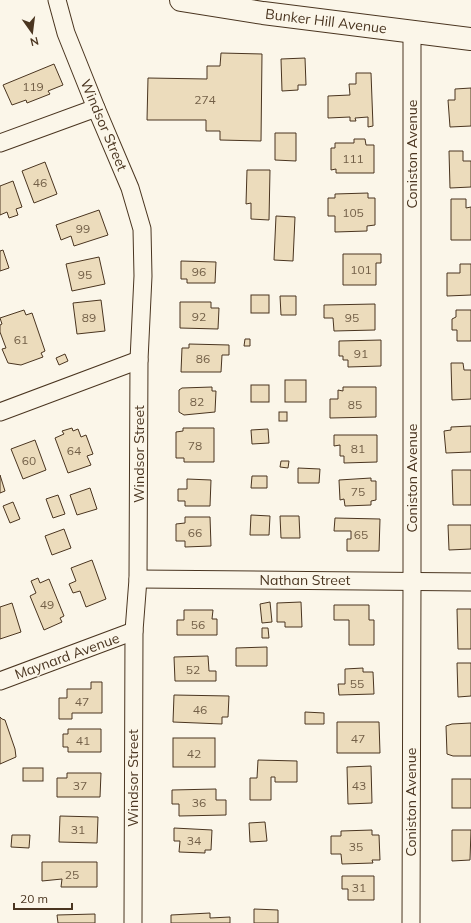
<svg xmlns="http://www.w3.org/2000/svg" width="471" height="923" font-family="Mulish,sans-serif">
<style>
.building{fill:#ecdcbc;stroke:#4a3520}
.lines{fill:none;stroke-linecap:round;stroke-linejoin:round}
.minor-casing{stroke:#4a3520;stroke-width:19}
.secondary-casing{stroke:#4a3520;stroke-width:24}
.minor{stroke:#fbf6e9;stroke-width:17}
.secondary{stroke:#fbf6e9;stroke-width:22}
.labels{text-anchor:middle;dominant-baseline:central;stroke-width:3;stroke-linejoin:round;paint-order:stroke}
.number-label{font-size:12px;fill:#725f47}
.street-label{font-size:14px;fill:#4a3520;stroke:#fbf6e9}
</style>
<rect width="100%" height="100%" fill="#fbf6e9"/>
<!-- building -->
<g class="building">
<polygon points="221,53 262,54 261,141 220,140 220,131 206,131 206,120 147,120 148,78 207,79 207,66 220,66"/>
<polygon points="305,58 306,85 298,85 298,90 282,91 281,59"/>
<polygon points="54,64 63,85 48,91 50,94 27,103 26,100 12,105 3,85"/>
<polygon points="356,73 371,73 373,126 368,127 368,117 355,118 356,121 350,121 350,117 328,118 328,96 350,95 349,84 356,84"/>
<polygon points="471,88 471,126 450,127 448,100 455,100 455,89"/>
<polygon points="275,133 296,133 296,161 275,160"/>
<polygon points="354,139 365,139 366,145 374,145 374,173 336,173 336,169 331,170 331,148 335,148 335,143 354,143"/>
<polygon points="449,151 463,151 463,161 471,161 471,187 450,188"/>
<polygon points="45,162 57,194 34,203 22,171"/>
<polygon points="247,170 270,170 269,220 251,219 251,203 246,204"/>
<polygon points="13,181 22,207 16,209 18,215 9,218 7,212 0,215 0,186"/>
<polygon points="368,193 368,198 375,198 375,225 367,226 367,231 335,232 335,216 328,216 328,198 335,198 335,194"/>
<polygon points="451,199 466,199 466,208 471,207 471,240 451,240"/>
<polygon points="99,210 108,235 74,246 71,236 61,240 56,225"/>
<polygon points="276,216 295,217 293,261 274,260"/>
<polygon points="3,250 9,268 0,271 0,251"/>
<polygon points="343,254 381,254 381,263 376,263 376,285 343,285"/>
<polygon points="99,257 105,284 72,291 66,264"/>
<polygon points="181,261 216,262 215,283 187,283 187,279 181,279"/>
<polygon points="460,264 471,264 471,295 447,296 447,273 460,273"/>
<rect x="251" y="295" width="18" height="18"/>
<polygon points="280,296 296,296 296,315 281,315"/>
<polygon points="101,300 105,331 77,334 73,303"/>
<polygon points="180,302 211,302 211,308 219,308 218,329 180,328"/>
<polygon points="375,304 375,330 334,331 333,318 324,318 324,305"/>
<polygon points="24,310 26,315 32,313 45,351 41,353 43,357 21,365 8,363 2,349 6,348 0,332 0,325 2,324 0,318"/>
<polygon points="456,310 471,310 471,341 457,341 457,330 452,330 452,319 456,317"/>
<polygon points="245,339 250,339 250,346 244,346"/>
<polygon points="381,340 381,366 348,367 348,360 343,360 343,356 339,356 339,341"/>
<polygon points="189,344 229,345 229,355 222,355 221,372 181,372 182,348 189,348"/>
<polygon points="65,354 68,361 59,365 56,358"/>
<polygon points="451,363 463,363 464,370 471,370 471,399 452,400"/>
<rect x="285" y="380" width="21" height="22"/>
<rect x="251" y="385" width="18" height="17"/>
<polygon points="212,387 212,391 216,391 215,412 184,415 179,412 179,390 182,388"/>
<polygon points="343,387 376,387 376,417 330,418 330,399 338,399 338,390 343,391"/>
<rect x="279" y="412" width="8" height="9"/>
<polygon points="471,426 471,452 446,453 444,431 451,430 451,427"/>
<polygon points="72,428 73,431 78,429 81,437 86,435 93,454 87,456 91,465 68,473 55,438 64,434 62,431"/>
<polygon points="183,428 214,428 214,462 184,462 184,458 176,458 176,432 183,431"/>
<polygon points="268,429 269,443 252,444 251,430"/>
<polygon points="334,435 377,435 377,462 344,463 344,456 340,456 340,445 334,446"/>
<polygon points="35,440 46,470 23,479 11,449"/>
<polygon points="281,461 289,461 288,468 280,467"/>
<polygon points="298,468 320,469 319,483 298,483"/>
<polygon points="452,470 471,470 471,505 453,505"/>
<polygon points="0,475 5,491 0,493"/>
<polygon points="252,476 267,476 267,488 251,488"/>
<polygon points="371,478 371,481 376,481 376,500 371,501 371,505 345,506 344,499 340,500 339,480"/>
<polygon points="187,479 211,480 210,506 185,506 185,501 178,501 178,489 187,489"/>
<polygon points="90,488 97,509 77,515 70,495"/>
<polygon points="58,495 65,514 53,518 46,499"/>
<polygon points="13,502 20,519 10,523 3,506"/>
<polygon points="251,515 270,516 269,535 250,535"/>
<polygon points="280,516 299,516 300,538 281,538"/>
<polygon points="185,517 210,517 211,546 185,547 185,541 176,541 176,524 185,523"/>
<polygon points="335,518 380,519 379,551 347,551 347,539 351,539 351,531 334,531"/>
<polygon points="448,525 471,525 471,549 449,550"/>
<polygon points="64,529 71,548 52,555 45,536"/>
<polygon points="92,560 106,599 86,607 80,591 73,593 69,584 76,581 71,568"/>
<polygon points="38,578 40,583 49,579 64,616 60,618 62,622 44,630 30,596 36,593 31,581"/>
<polygon points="270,602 272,622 262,623 260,604"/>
<polygon points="301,602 302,627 285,627 285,622 277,622 277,603"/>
<polygon points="12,603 21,632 0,639 0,607"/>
<polygon points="334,605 369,605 369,620 374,620 374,645 349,645 349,620 334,620"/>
<polygon points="457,609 471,609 471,649 458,649"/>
<polygon points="184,610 213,610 212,619 217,619 217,635 177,635 177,620 184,620"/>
<polygon points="262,628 268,628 269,638 262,638"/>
<polygon points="267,647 267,666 236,666 236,648"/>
<polygon points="208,656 209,671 216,671 216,681 175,681 174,657"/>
<polygon points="457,663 471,663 471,696 458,697"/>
<polygon points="363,668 363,672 373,672 374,694 339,695 338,684 345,684 345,669"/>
<polygon points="91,682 102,682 102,713 72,713 72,719 59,719 59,698 67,698 67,689 91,689"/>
<polygon points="174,695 229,696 228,717 222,717 222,724 173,722"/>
<polygon points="305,712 324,713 324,724 305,724"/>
<polygon points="0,717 2,719 5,720 15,749 16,757 0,764"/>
<polygon points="337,722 379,722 380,753 337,753"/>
<polygon points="471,723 471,756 453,756 447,754 446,726 452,724"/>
<polygon points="68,729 101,729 101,752 68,752 68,747 63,747 63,734 68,734"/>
<rect x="173" y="738" width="42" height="29"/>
<polygon points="258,760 297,761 297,782 275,782 275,777 271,777 271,800 250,800 250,778 257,778"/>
<polygon points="371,766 372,803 348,804 347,767"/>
<rect x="23" y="768" width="20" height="13"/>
<polygon points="67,773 101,773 100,797 57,797 57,778 67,778"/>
<rect x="452" y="779" width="19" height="29"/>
<polygon points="216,789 216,800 226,800 226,815 179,816 179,804 172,804 172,790"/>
<polygon points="60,816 98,817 97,843 59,842"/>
<polygon points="265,822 267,841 250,842 249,823"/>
<polygon points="174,828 212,830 211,850 205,850 205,853 179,852 180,841 174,841"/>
<polygon points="372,830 372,835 379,835 380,860 372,860 373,863 342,864 341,854 331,854 331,836 341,836 341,831"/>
<polygon points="452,830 471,830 470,860 452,861"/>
<polygon points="12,835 30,835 29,848 11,847"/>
<polygon points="42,862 97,862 97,887 61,887 62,879 42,881"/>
<polygon points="342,876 374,876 374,900 348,900 348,889 342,889"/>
<polygon points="254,909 278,910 278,923 254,923"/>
<polygon points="210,913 210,918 230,917 230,923 171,923 171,915"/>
<polygon points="95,914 95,923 58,923 57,915"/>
</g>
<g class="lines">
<!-- minor casing -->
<g class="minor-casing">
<g id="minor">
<polyline points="57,0 66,33 96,108 130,188 142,229 143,276 139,360 138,579 134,631 133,923"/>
<polyline points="0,143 96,108"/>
<polyline points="0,412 139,360"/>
<polyline points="138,579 471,582"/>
<polyline points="0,681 134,631"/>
<polyline points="411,923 412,581 412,32"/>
</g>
</g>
<!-- secondary casing -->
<g class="secondary-casing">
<polyline id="secondary" points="181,0 263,13 471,39"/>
</g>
<!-- minor -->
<use href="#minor" class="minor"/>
<!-- secondary -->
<use href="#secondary" class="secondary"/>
</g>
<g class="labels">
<!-- number labels -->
<g class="number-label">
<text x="33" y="86">119</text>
<text x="205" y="99">274</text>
<text x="353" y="158">111</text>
<text x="40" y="182">46</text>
<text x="353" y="212">105</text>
<text x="83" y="228">99</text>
<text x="361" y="269">101</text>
<text x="199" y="271">96</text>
<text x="85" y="274">95</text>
<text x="199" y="316">92</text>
<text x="89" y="317">89</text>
<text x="352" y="317">95</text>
<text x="21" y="339">61</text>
<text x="361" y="353">91</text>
<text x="203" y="358">86</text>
<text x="197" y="401">82</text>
<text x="355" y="404">85</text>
<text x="195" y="445">78</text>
<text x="358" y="448">81</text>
<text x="74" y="450">64</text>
<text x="29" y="460">60</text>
<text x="358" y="491">75</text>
<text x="195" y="532">66</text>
<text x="361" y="534">65</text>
<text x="47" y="604">49</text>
<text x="198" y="624">56</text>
<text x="193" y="669">52</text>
<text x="357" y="683">55</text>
<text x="82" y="701">47</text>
<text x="200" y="709">46</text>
<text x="358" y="738">47</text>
<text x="83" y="740">41</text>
<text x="194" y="753">42</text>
<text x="80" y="785">37</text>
<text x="359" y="785">43</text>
<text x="199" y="802">36</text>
<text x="78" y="829">31</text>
<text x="194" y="840">34</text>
<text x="356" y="846">35</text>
<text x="72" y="874">25</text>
<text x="359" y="887">31</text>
</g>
<!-- street labels -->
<g class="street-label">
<text transform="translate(326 21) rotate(7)">Bunker Hill Avenue</text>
<text transform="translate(104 125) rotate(67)">Windsor Street</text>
<text transform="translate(412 154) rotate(-90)">Coniston Avenue</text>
<text transform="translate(139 454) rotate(-90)">Windsor Street</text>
<text transform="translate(412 478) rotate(-90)">Coniston Avenue</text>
<text x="305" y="580">Nathan Street</text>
<text transform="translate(67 656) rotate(-20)">Maynard Avenue</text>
<text transform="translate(133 778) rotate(-90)">Windsor Street</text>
<text transform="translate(411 802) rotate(-90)">Coniston Avenue</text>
</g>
</g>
<!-- north arrow -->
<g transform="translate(32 32) rotate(166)" stroke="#fbf6e9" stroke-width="3" paint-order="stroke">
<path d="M0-3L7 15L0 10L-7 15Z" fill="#4a3520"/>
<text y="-6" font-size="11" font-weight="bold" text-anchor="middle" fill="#4a3520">N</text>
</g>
<!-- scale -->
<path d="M14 903v6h58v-6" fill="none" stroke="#4a3520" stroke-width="2"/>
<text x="20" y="903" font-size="12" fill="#4a3520" stroke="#fbf6e9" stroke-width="3" paint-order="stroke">20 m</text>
</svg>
